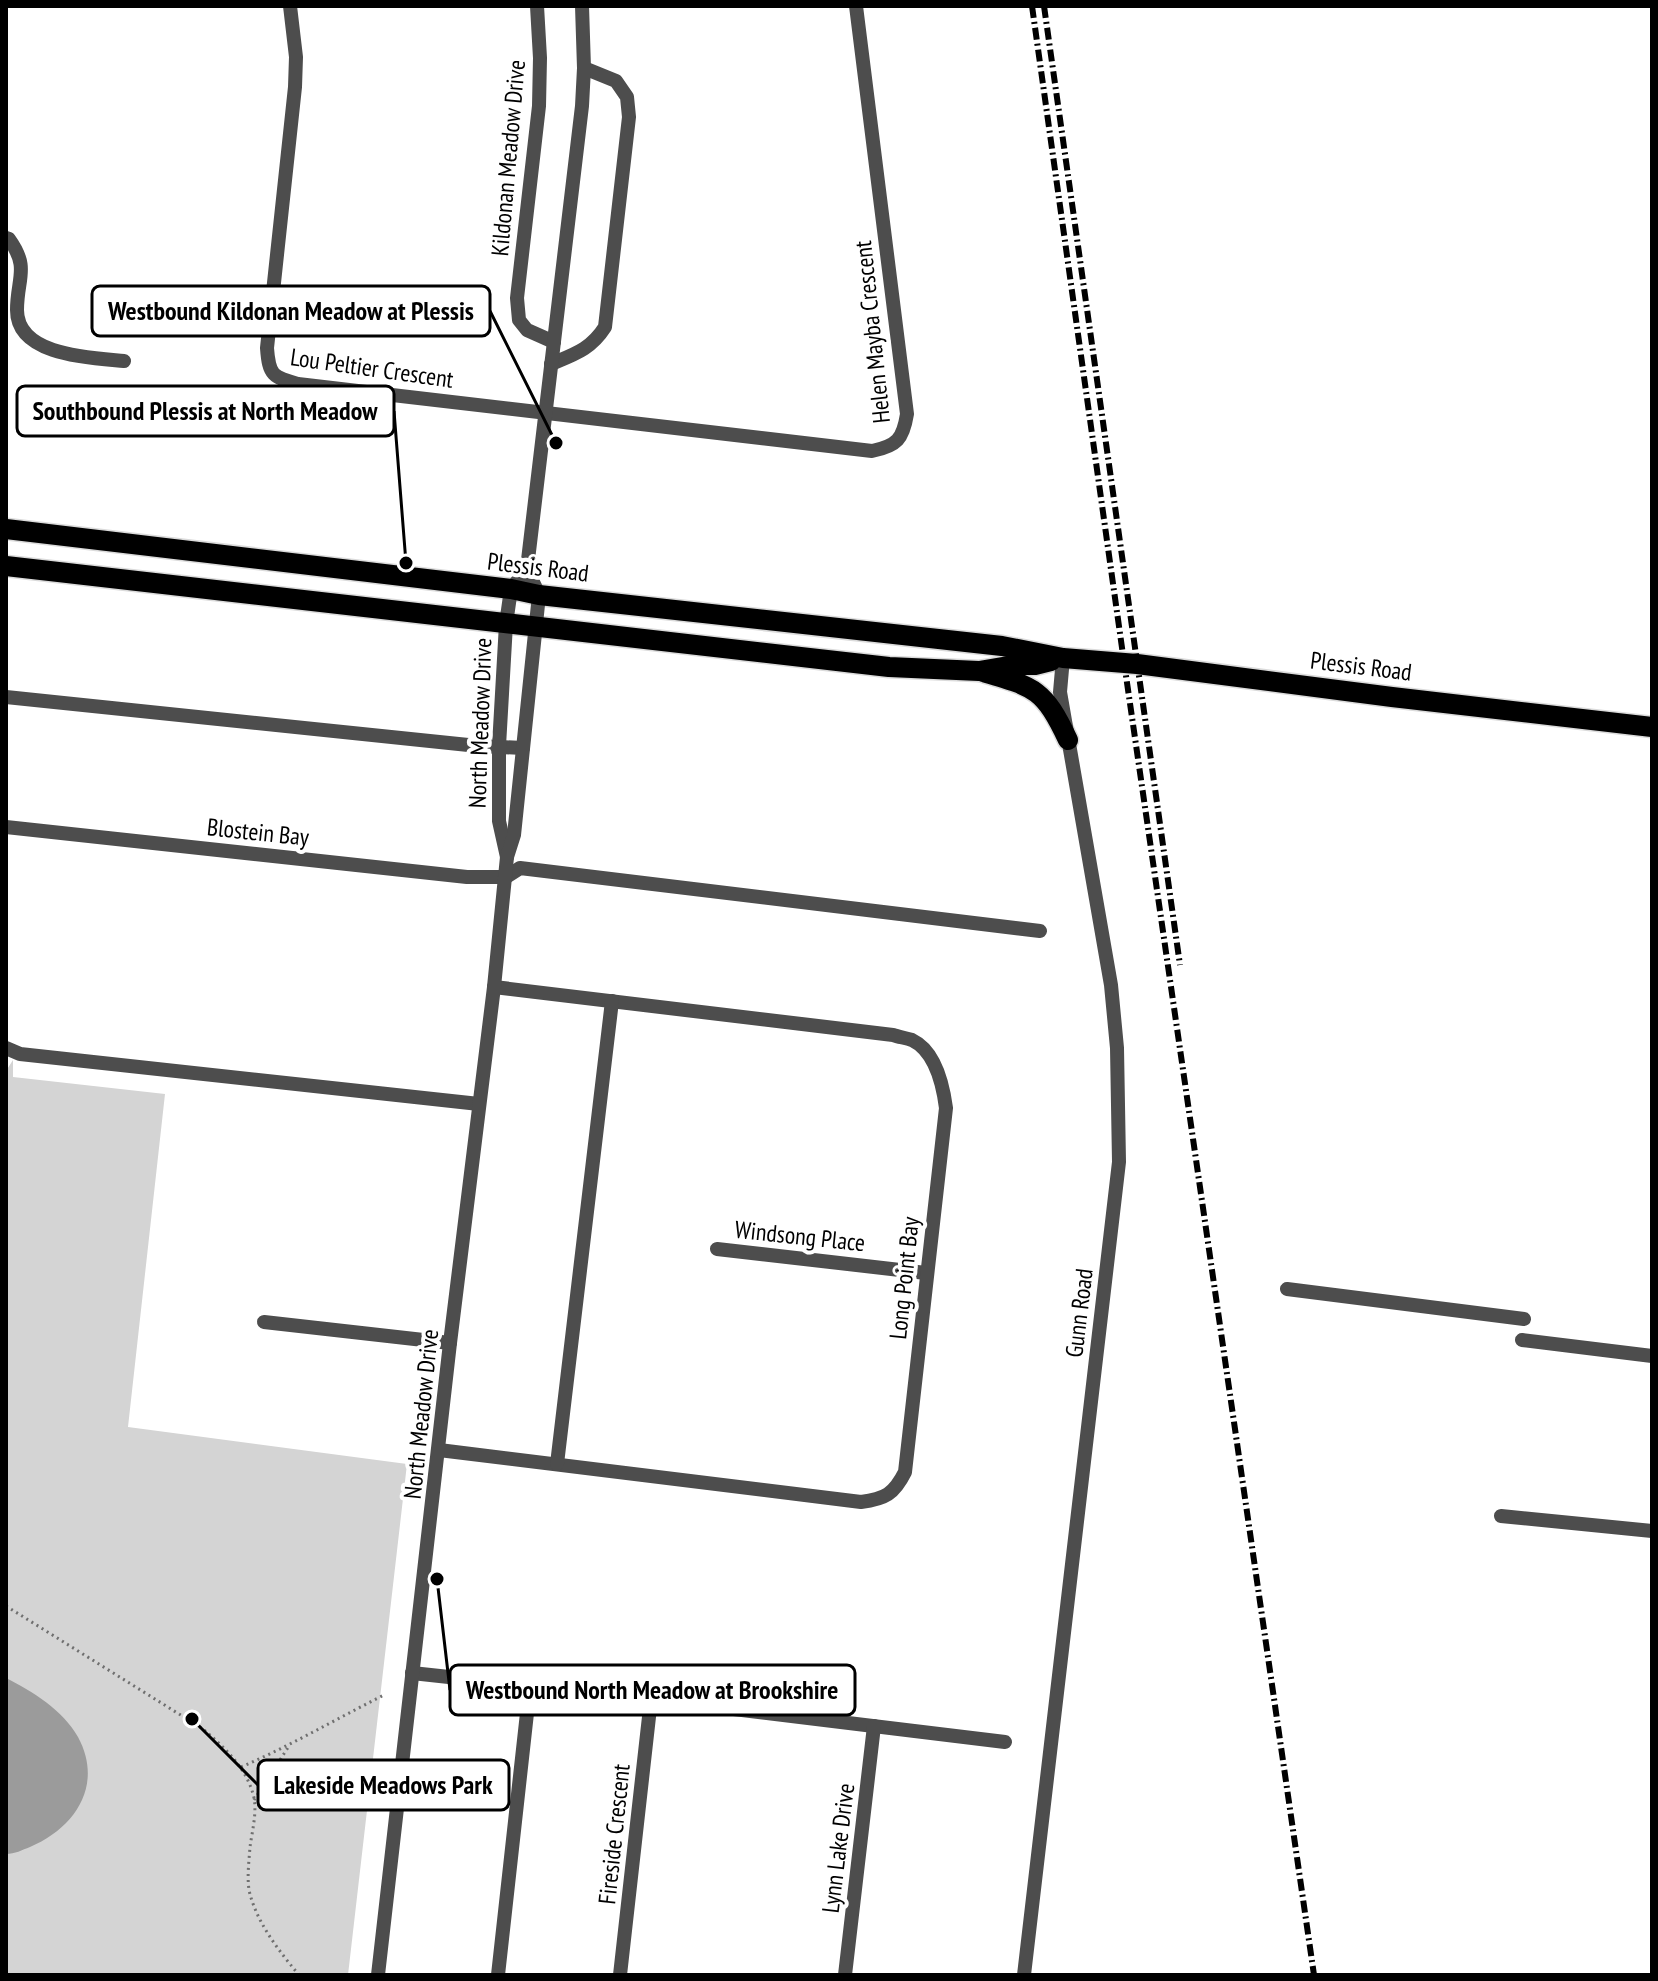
<svg xmlns="http://www.w3.org/2000/svg" width="1658" height="1981" font-family="'PT Sans Narrow',sans-serif">
<style>
.green{fill:#d4d4d4}
.water{fill:#9b9b9b}
.lines{fill:none;stroke-linecap:round;stroke-linejoin:round}
.major-casing{stroke:#dbdbdb;stroke-width:23}
.path{stroke:#6f6f6f;stroke-width:3;stroke-dasharray:2 4;stroke-linecap:butt}
.minor{stroke:#4d4d4d;stroke-width:14}
.major{stroke:#000;stroke-width:20}
.rail{stroke:#000;stroke-width:6;stroke-dasharray:12 4 2 4;stroke-linecap:butt}
.labels{text-anchor:middle;dominant-baseline:central;stroke-width:8;stroke-linejoin:round;paint-order:stroke}
.street-label{font-size:24px;fill:#000;stroke:#fff}
.leader{fill:none;stroke:#000;stroke-width:3}
.callout-dot{fill:#000;stroke:#fff;stroke-width:3}
.callout{fill:#fff;stroke:#000;stroke-width:3}
.callout-label{font-size:26px;text-anchor:middle;font-weight:bold;fill:#000}
</style>
<rect width="100%" height="100%" fill="#fff"/>
<!-- green -->
<polygon class="green" points="13,1060 13,1077 165,1094 128,1427 407,1464 348,1975 6,1975 6,1071"/>
<!-- water -->
<path class="water" d="M6 1678C32 1691 63 1710 78 1737 104 1785 75 1828 30 1847 22 1850 15 1854 6 1854Z"/>
<g class="lines">
<!-- major casing -->
<g class="major-casing">
<g id="major">
<polyline points="6,529 511,589 539,595 1002,646 1063,658 1137,664 1392,697 1652,727"/>
<polyline points="6,566 889,667 979,671 1014,665 1035,665 1051,661"/>
<path d="M983 672C1035 687 1044 689 1068 740"/>
</g>
</g>
<!-- path -->
<g class="path">
<path d="M6 1606 203 1729C224 1747 248 1769 254 1798 257 1813 252 1832 250 1847 249 1861 247 1876 249 1890 256 1922 279 1951 299 1975"/>
<path d="M241 1767C290 1746 336 1719 384 1695"/>
<polyline points="254,1800 289,1746"/>
</g>
<!-- minor -->
<g class="minor">
<path d="M290 6 296 57 295 87 267 348C269 376 273 377 298 384L872 451C897 446 903 439 907 414L856 6"/>
<polyline points="537,6 540,58 539,106 517,298 519,320 527,330 554,342"/>
<path d="M6 238 9 239C30 268 17 278 17 310 17 356 91 358 124 361"/>
<path d="M551 364C575 354 591 349 605 327L629 117 627 97 616 81 584 68"/>
<polyline points="6,697 478,746 523,748"/>
<polyline points="6,827 467,877 506,877 520,868 1040,931"/>
<polyline points="507,857 499,821 499,746 506,624 511,589 527,569 528,560 582,106 584,68 582,6"/>
<polyline points="6,1048 20,1054 479,1104"/>
<polyline points="717,1249 926,1273"/>
<polyline points="1287,1289 1524,1319"/>
<polyline points="264,1322 450,1343"/>
<polyline points="1522,1340 1652,1356"/>
<path d="M439 1450 861 1502C885 1499 894 1494 905 1472L946 1108C943 1085 935 1051 912 1040 906 1038 899 1037 893 1035L494 987"/>
<polyline points="557,1464 612,1001"/>
<polyline points="1501,1516 1652,1531"/>
<polyline points="412,1673 651,1699 1005,1742"/>
<polyline points="378,1975 450,1343 494,987 507,857 514,835 539,595 527,569"/>
<polyline points="498,1975 530,1686"/>
<polyline points="620,1975 651,1699"/>
<polyline points="845,1975 874,1726"/>
<polyline points="1024,1975 1119,1162 1117,1048 1111,985 1060,692 1063,658"/>
</g>
<!-- major -->
<use href="#major" class="major"/>
<!-- rail -->
<g class="rail">
<polyline points="1032,6 1124,662 1314,1975"/>
<polyline points="1044,6 1180,965"/>
</g>
</g>
<g class="labels">
<!-- street labels -->
<g class="street-label">
<text transform="translate(508 158) rotate(-85)">Kildonan Meadow Drive</text>
<text transform="translate(872 332) rotate(-96)">Helen Mayba Crescent</text>
<text transform="translate(372 368) rotate(8)">Lou Peltier Crescent</text>
<text transform="translate(538 567) rotate(7)">Plessis Road</text>
<text transform="translate(1361 666) rotate(7)">Plessis Road</text>
<text transform="translate(480 723) rotate(-88)">North Meadow Drive</text>
<text transform="translate(258 832) rotate(6)">Blostein Bay</text>
<text transform="translate(800 1236) rotate(6)">Windsong Place</text>
<text transform="translate(904 1278) rotate(-84)">Long Point Bay</text>
<text transform="translate(1079 1313) rotate(-83)">Gunn Road</text>
<text transform="translate(421 1414) rotate(-84)">North Meadow Drive</text>
<text transform="translate(614 1834) rotate(-84)">Fireside Crescent</text>
<text transform="translate(838 1848) rotate(-83)">Lynn Lake Drive</text>
</g>
</g>
<!-- callouts -->
<path class="leader" d="M556 443L490 311M406 563L394 411M437 1579L450 1690M192 1719L258 1785"/>
<g class="callout-dot">
<circle cx="556" cy="443" r="8"/>
<circle cx="406" cy="563" r="8"/>
<circle cx="437" cy="1579" r="8"/>
<circle cx="192" cy="1719" r="8"/>
</g>
<g class="callout">
<rect x="92" y="286" width="398" height="50" rx="8"/>
<rect x="17" y="386" width="377" height="50" rx="8"/>
<rect x="450" y="1665" width="405" height="50" rx="8"/>
<rect x="258" y="1760" width="251" height="50" rx="8"/>
</g>
<g class="callout-label">
<text x="291" y="320">Westbound Kildonan Meadow at Plessis</text>
<text x="205" y="420">Southbound Plessis at North Meadow</text>
<text x="652" y="1699">Westbound North Meadow at Brookshire</text>
<text x="383" y="1794">Lakeside Meadows Park</text>
</g>
<!-- border -->
<rect width="1658" height="1981" fill="none" stroke="#000000" stroke-width="16"/>
</svg>
